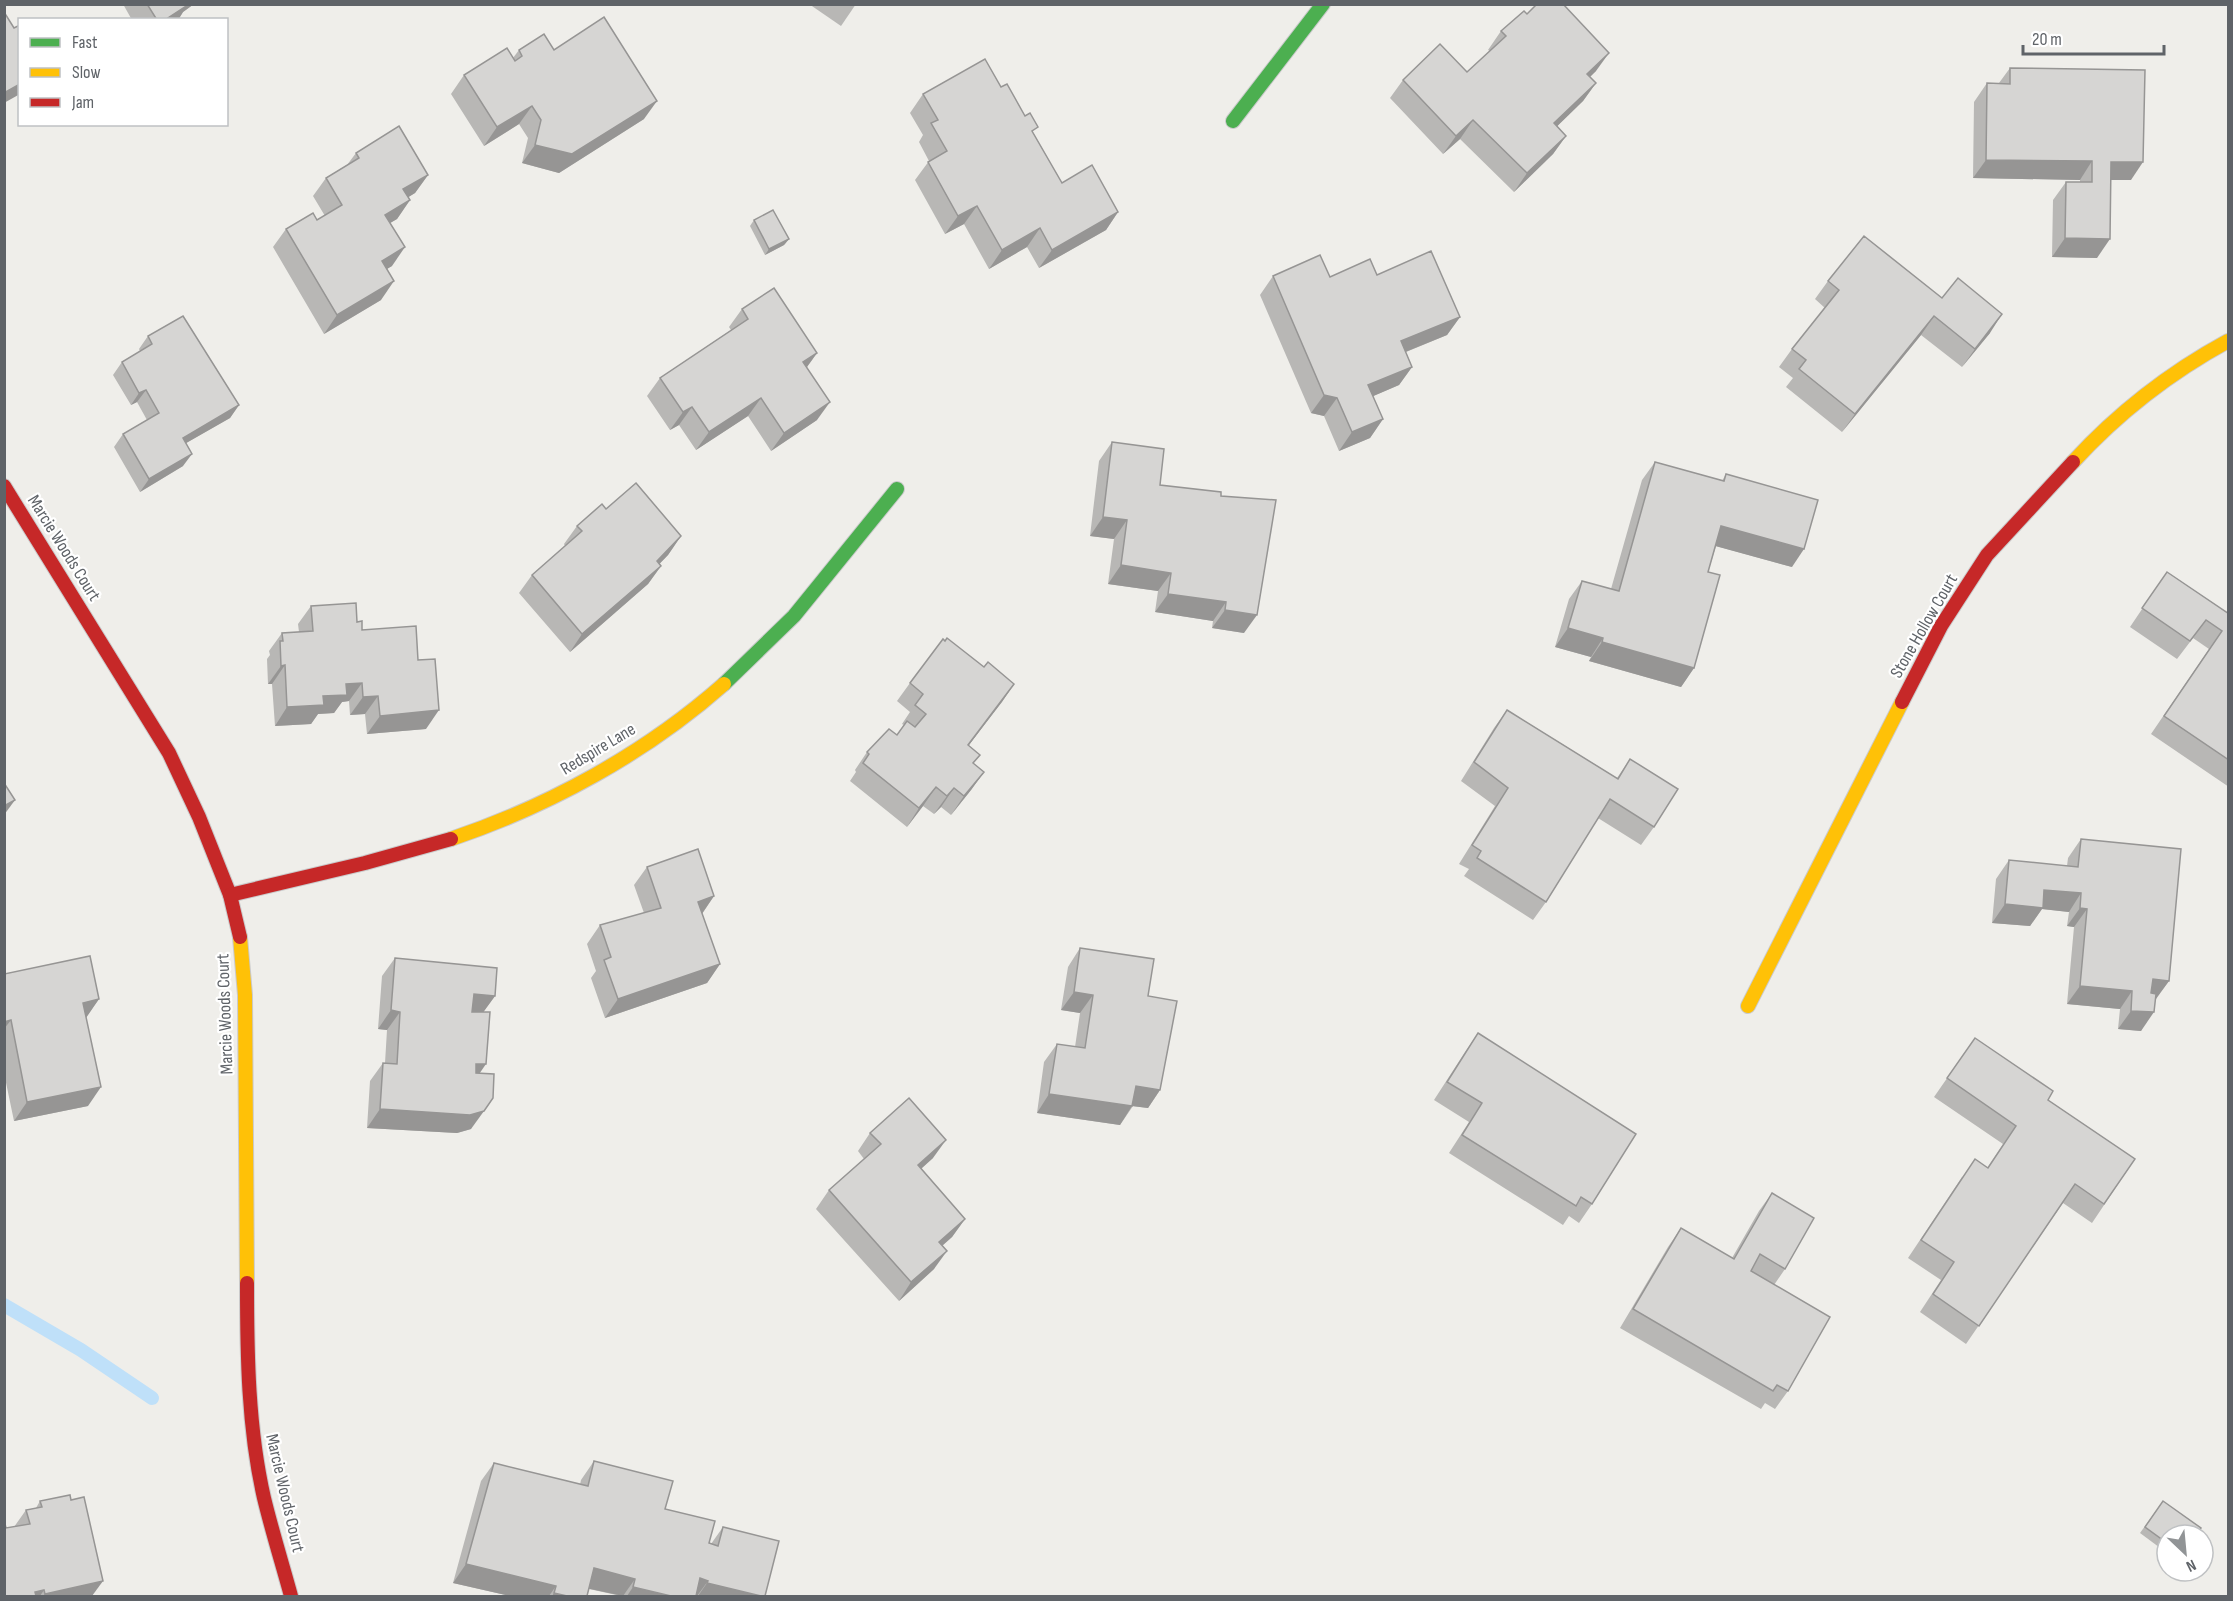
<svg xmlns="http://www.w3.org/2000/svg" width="2233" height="1601" font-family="'Sofia Sans Condensed',sans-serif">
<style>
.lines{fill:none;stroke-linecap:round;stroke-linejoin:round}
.stream{stroke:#bfe0f9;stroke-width:14}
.fast-casing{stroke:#cacacb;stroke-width:16}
.slow-casing{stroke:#cacacb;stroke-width:16}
.jam-casing{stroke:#cacacb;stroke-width:16}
.fast{stroke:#4caf50;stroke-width:14}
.slow{stroke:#ffc107;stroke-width:14}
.jam{stroke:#c62828;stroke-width:14}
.wall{fill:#b8b7b5}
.shaded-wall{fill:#969594}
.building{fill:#d6d5d3;stroke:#969594;stroke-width:1.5}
.labels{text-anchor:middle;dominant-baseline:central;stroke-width:4.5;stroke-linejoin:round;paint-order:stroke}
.street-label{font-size:18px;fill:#5f6368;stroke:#fff}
</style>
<rect width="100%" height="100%" fill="#efeeea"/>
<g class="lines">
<!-- stream -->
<polyline class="stream" points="4,1305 81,1350 152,1398"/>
<!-- fast casing -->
<g class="fast-casing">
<g id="fast">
<polyline points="1233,121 1323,4"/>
<polyline points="724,684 794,616 897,489"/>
</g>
</g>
<!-- slow casing -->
<g class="slow-casing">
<g id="slow">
<path d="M2073 462C2117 414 2171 372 2228 341"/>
<path d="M451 839C549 806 646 753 724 684"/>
<polyline points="240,937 245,995 247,1283"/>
<polyline points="1748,1006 1902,702"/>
</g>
</g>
<!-- jam casing -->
<g class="jam-casing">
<g id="jam">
<polyline points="4,486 169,753 199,817 230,895 240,937"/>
<polyline points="1902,702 1941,626 1987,555 2073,462"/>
<polyline points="230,895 365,863 451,839"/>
<path d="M247 1283C247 1354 248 1428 264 1498 272 1531 282 1563 291 1596"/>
</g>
</g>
<!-- fast -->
<use href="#fast" class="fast"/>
<!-- slow -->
<use href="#slow" class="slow"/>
<!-- jam -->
<use href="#jam" class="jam"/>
</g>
<!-- wall -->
<g class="wall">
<polygon points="123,4 194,4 183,12 178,20 132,20"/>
<polygon points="809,4 856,4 841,26"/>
<polygon points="1527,14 1596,71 1590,77 1596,83 1583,101 1557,126 1566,136 1553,154 1514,192 1460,139 1443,154 1390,98 1403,80 1467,72 1490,51 1488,50 1501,31"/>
<polygon points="519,50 554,50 644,119 559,173 522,163 528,138 519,124 484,146 451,94 464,75 513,58"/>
<polygon points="2010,68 2131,180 2111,180 2097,258 2052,257 2053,200 2066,182 2080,182 2080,180 1973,178 1974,102 1987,83 1999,83"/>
<polygon points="1001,87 1034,134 1062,183 1118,212 1106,230 1039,268 1027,247 989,269 964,224 945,234 915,180 929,161 919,142 923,135 910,113 923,94"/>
<polygon points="356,153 428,175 415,193 408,197 410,200 397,219 390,223 392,266 386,269 381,300 324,334 273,247 286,229 317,220 325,216 313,196 326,178 347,165"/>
<polygon points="754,220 789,239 784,245 765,255 750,226"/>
<polygon points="1377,275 1460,317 1447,335 1406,352 1412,367 1399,385 1373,396 1383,419 1370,438 1339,451 1324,416 1311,413 1260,295 1273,276 1330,277"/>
<polygon points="1828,281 1942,298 1990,333 1962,367 1921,335 1842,432 1786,387 1793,378 1779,367 1792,349 1825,308 1815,299"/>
<polygon points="742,309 817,353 807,367 817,420 771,451 748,416 696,450 679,425 670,430 647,396 660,378 731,330 729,327"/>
<polygon points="148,336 239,405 230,418 186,443 183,466 140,492 114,447 123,434 147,420 137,402 131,405 113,375 122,362 140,351 139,349"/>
<polygon points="1112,442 1160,485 1221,496 1244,633 1212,628 1213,621 1155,612 1158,591 1108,584 1114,539 1090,536 1099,461"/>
<polygon points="1655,462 1722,481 1726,474 1792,567 1716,546 1708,572 1694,668 1681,687 1589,661 1591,657 1555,647 1569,599 1582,581 1611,589 1642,480"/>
<polygon points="606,509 681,536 668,555 659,564 661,566 648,584 570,652 519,593 532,575 565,546 564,544 577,526"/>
<polygon points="2167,572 2229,614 2229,787 2151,734 2209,649 2193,638 2177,659 2130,627"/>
<polygon points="311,606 357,622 362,630 418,660 426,729 367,734 365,714 350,715 349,701 342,702 334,713 318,714 311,724 275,726 272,684 268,684 267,659 270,655 269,651 282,633 299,632 298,624"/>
<polygon points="984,667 1014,684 969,745 973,764 984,772 971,790 951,815 941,807 934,814 923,806 907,827 850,781 856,772 855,770 867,752 897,735 904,725 902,724 910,712 897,701 910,683"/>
<polygon points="1507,710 1617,778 1630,759 1654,827 1641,845 1598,818 1546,902 1533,920 1464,876 1469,869 1459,864 1495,806 1461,781 1494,728"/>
<polygon points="2081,839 2169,981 2155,999 2141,1031 2118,1029 2120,1009 2067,1004 2074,927 2067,926 2069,912 2042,909 2030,926 1992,923 1996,879 2009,860 2067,866 2068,858"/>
<polygon points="647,867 714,896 702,914 720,964 707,983 605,1018 591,978 596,971 587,944 600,925 644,913 634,885"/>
<polygon points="1080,948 1148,996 1160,1090 1148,1108 1133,1106 1120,1125 1037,1113 1044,1062 1057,1044 1075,1047 1080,1013 1061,1010 1068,967"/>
<polygon points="395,958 495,996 483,1012 480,1073 471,1129 457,1133 367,1128 370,1081 383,1063 385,1063 387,1030 378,1029 382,976"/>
<polygon points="4,974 99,999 86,1017 88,1106 14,1121 4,1073"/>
<polygon points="1478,1033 1592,1204 1579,1223 1569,1216 1563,1225 1449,1153 1469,1122 1434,1100 1465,1052"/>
<polygon points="1975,1038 2048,1100 2135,1159 2092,1223 2063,1203 1966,1344 1920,1312 1941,1280 1908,1258 1962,1177 1987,1168 2003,1144 1934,1097"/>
<polygon points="870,1133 933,1158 921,1169 965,1219 952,1237 942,1246 934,1269 899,1301 816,1209 829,1190 864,1159 858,1151"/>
<polygon points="1772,1193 1785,1269 1774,1285 1788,1391 1775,1409 1765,1403 1761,1409 1620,1328 1668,1247 1681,1228 1732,1258 1759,1211"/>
<polygon points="594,1461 665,1509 709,1543 711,1544 723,1527 765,1596 621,1596 589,1589 587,1596 510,1596 453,1583 481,1481 494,1463 580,1485 581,1480"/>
<polygon points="40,1501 92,1596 4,1596 6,1528 14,1527 26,1510 36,1508"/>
<polygon points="2163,1501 2167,1535 2167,1553 2140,1533"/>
</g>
<!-- shaded-wall -->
<g class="shaded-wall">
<polygon points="183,4 194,4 183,12 178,20 165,20"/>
<polygon points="1609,53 1596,71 1574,92 1587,74"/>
<polygon points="1596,83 1583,101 1541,142 1554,123"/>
<polygon points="20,84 20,94 4,103 4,93"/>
<polygon points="657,101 644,119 559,173 522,163 535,145"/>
<polygon points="532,106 519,124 484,146 497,127"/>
<polygon points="1473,120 1460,139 1443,154 1456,136"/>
<polygon points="1566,136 1553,154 1514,192 1527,173"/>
<polygon points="1986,160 2092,161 2080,180 1973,178"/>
<polygon points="2111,162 2143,162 2131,180 2098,180"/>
<polygon points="428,175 415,193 391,208 403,189"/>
<polygon points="410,200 397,219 373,233 385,215"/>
<polygon points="977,206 964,224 945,234 958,216"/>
<polygon points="1118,212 1106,230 1039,268 1052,250"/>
<polygon points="1040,228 1027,247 989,269 1002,250"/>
<polygon points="2065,238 2110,239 2097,258 2052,257"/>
<polygon points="789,239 784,245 765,255 769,249"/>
<polygon points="405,247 392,266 369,280 382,261"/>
<polygon points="394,281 381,300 324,334 337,315"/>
<polygon points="2002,314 1990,333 1962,367 1975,349"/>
<polygon points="1934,316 1921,335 1842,432 1855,414"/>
<polygon points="1460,317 1447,335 1388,359 1401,341"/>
<polygon points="817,353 804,371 803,362"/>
<polygon points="1412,367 1399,385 1355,404 1368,385"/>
<polygon points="146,390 137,402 131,405 139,393"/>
<polygon points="1324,395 1337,398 1324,416 1311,413"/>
<polygon points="761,398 748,416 696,450 709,432"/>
<polygon points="830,402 817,420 771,451 784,433"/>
<polygon points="239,405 230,418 174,450 183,438"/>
<polygon points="692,407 679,425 670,430 683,412"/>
<polygon points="1383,419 1370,438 1339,451 1352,432"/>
<polygon points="192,454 183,466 140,492 149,479"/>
<polygon points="1103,517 1127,520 1114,539 1090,536"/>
<polygon points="1721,526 1804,549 1792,567 1708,544"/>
<polygon points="681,536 668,555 644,580 657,561"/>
<polygon points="1121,565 1171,573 1158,591 1108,584"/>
<polygon points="661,566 648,584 570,652 582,634"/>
<polygon points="1168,594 1226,602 1213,621 1155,612"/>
<polygon points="1225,610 1257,615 1244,633 1212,628"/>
<polygon points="1568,628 1603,638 1591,657 1555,647"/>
<polygon points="1602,642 1694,668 1681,687 1589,661"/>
<polygon points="285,665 272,684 268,684 281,666"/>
<polygon points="362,683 349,701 342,702 334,713 318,714 311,724 275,726 287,707 323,696 346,684"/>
<polygon points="1014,684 1002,702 955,763 968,745"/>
<polygon points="378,696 365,714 350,715 363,697"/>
<polygon points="439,710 426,729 367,734 380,716"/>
<polygon points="984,772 971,790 951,815 964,796"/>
<polygon points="936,787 923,806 907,827 919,808"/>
<polygon points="954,788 941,807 934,814 947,796"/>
<polygon points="15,800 4,815 4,806"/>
<polygon points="2044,890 2081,893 2069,912 2042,909 2030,926 1992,923 2005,904"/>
<polygon points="714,896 701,915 698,902"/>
<polygon points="2080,908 2087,909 2074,927 2067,926"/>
<polygon points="720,964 707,983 605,1018 618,999"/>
<polygon points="2153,979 2169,981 2156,999 2140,997"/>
<polygon points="2080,986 2132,991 2120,1009 2067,1004"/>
<polygon points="1074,992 1093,995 1080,1013 1061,1010"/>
<polygon points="474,994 495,996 482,1014 461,1013"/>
<polygon points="99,999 86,1018 83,1003"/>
<polygon points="391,1010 400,1012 387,1030 378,1029"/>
<polygon points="2131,1011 2154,1012 2141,1031 2118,1029"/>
<polygon points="11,1020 4,1029 4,1022"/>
<polygon points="476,1064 486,1064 473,1083"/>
<polygon points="1136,1086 1160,1090 1148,1108 1123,1105"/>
<polygon points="101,1087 88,1106 14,1121 27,1102"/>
<polygon points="1049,1094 1132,1106 1120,1125 1037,1113"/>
<polygon points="380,1109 484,1111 471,1129 457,1133 367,1128"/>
<polygon points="946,1140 933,1158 905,1183 918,1165"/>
<polygon points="965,1219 952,1237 926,1260 939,1242"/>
<polygon points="947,1251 934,1269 899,1301 911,1282"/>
<polygon points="466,1564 556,1586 549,1596 510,1596 453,1583"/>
<polygon points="594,1568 635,1579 623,1596 581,1587"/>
<polygon points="700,1578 708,1581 697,1596 687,1596"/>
<polygon points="103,1581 92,1596 43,1596 45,1594"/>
<polygon points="707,1583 761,1596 698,1596"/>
<polygon points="633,1587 671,1596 627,1596"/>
<polygon points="44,1590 40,1596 32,1596 35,1592"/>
<polygon points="554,1593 567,1596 552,1596"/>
</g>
<!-- building -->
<g class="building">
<polygon points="147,4 188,4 188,5 165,20 157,20"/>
<polygon points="1537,4 1563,4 1609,53 1587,74 1596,83 1554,123 1566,136 1527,173 1473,120 1456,136 1403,80 1440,44 1467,72 1506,36 1501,31 1524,11 1527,14"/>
<polygon points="4,12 14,28 20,25 20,84 4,93"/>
<polygon points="604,17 657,101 572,154 535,145 541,120 532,106 497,127 464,75 507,48 515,61 522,56 519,50 544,34 554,50"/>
<polygon points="985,59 1001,87 1007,84 1025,116 1030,113 1038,127 1032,131 1062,183 1092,165 1118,212 1052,250 1040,228 1002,250 977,206 958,216 928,162 947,151 931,123 938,120 923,94"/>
<polygon points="2010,68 2145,70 2143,162 2111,162 2110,239 2065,238 2066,182 2092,182 2092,161 1986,160 1987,83 2010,84"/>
<polygon points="399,126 428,175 403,189 410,200 385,215 405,247 382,261 394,281 337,315 286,229 313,213 317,220 342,205 326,178 359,158 356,153"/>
<polygon points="773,210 789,239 769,249 754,220"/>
<polygon points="1864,236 1942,298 1958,278 2002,314 1975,349 1934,316 1855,414 1799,369 1806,360 1792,349 1839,290 1828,281"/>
<polygon points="1431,251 1460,317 1401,341 1412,367 1368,385 1383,419 1352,432 1337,398 1324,395 1273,276 1320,255 1330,277 1370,259 1377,275"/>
<polygon points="774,288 817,353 803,362 830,402 784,433 761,398 709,432 692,407 683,412 660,378 748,319 742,309"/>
<polygon points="183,316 239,405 183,438 192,454 149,479 123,434 159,413 146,390 139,393 122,362 152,344 148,336"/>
<polygon points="1112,442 1164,449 1160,485 1221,492 1221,496 1276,500 1257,615 1225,610 1226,602 1168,594 1171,573 1121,565 1127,520 1103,517"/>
<polygon points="1655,462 1724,481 1726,474 1818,500 1804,549 1721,526 1708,572 1720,575 1694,668 1602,642 1603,638 1568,628 1582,581 1619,591"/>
<polygon points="636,483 681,536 657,561 661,566 582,634 532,575 582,531 577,526 602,504 606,509"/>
<polygon points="2167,572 2229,614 2229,760 2164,716 2222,631 2206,620 2190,641 2142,608"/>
<polygon points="356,603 357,622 362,621 362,630 416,626 418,660 435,659 439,710 380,716 378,696 363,697 362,683 346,684 347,695 323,696 324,705 287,707 285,665 281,666 280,641 283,641 282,633 313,631 311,606"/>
<polygon points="947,638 984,667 988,662 1014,684 968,745 980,755 973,763 984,772 964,796 954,788 947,796 936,787 919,808 863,763 869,754 867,752 889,729 897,735 907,721 915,727 926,714 915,705 923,694 910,683 943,639 945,641"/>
<polygon points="1507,710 1618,779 1630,759 1678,789 1654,827 1610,799 1546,902 1477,858 1481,851 1472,845 1508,788 1474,762"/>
<polygon points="4,783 15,800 4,806"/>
<polygon points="2081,839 2181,849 2169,981 2153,979 2151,993 2156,994 2154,1012 2131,1011 2132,991 2080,986 2087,909 2080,908 2081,893 2044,890 2043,908 2005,904 2009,860 2078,867"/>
<polygon points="698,849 714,896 698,902 720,964 618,999 604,960 611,957 600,925 661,908 647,867"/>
<polygon points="1080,948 1154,959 1148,996 1177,1001 1160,1090 1136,1086 1132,1106 1049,1094 1057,1044 1085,1048 1093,995 1074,992"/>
<polygon points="90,956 99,999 83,1003 101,1087 27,1102 11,1020 4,1022 4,974"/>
<polygon points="395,958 497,968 495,996 474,994 472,1012 490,1012 486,1064 476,1064 476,1073 494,1074 493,1098 484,1111 470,1115 380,1109 383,1063 397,1064 400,1012 391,1010"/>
<polygon points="1478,1033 1636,1134 1592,1204 1581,1197 1576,1206 1462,1135 1482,1103 1447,1082"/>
<polygon points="1975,1038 2053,1091 2048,1100 2135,1159 2104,1204 2075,1184 1979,1326 1933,1294 1954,1262 1921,1240 1975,1159 1988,1168 2016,1126 1947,1078"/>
<polygon points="909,1098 946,1140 918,1165 965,1219 939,1242 947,1251 911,1282 829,1190 881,1144 870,1133"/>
<polygon points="1772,1193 1814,1218 1785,1269 1760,1254 1751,1271 1830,1317 1788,1391 1777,1385 1773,1391 1633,1309 1681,1228 1734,1259"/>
<polygon points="594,1461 673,1481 665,1509 715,1521 709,1543 718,1546 723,1527 779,1541 765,1596 761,1596 707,1583 708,1581 700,1578 696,1596 671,1596 633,1587 635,1579 594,1568 587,1596 567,1596 554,1593 556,1586 466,1564 494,1463 588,1486"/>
<polygon points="70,1495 71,1500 84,1497 103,1581 45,1594 44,1590 35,1592 36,1596 4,1596 4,1520 6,1528 30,1524 26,1510 42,1507 40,1501"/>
<polygon points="2163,1501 2201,1528 2197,1535 2167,1535 2167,1543 2145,1527"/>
</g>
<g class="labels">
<!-- street labels -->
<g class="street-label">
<text transform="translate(64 548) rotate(58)">Marcie Woods Court</text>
<text transform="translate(1924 626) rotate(-60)">Stone Hollow Court</text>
<text transform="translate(598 749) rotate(-31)">Redspire Lane</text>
<text transform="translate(225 1014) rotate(-92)">Marcie Woods Court</text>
<text transform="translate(285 1493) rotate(77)">Marcie Woods Court</text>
</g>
</g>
<!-- border -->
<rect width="2233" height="1601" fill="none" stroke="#5f6368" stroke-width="12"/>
<!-- legend -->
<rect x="18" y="18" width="210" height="108" fill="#ffffff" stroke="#bfc1c3" stroke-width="1.5"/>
<rect x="30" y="38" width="30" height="9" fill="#4caf50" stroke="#bfc1c3" stroke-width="1.5"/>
<text x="72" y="48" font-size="18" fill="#5f6368">Fast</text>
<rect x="30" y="68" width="30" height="9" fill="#ffc107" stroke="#bfc1c3" stroke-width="1.5"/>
<text x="72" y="78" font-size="18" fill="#5f6368">Slow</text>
<rect x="30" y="98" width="30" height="9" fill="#c62828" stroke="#bfc1c3" stroke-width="1.5"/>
<text x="72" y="108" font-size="18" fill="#5f6368">Jam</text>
<!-- north arrow -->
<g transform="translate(2185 1553) rotate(154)"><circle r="28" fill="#ffffff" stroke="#bfc1c3" stroke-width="1.5"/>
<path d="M0-4.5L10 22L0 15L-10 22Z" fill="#919496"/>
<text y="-9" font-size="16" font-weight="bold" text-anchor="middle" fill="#5f6368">N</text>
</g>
<!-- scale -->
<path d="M2023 45v9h141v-9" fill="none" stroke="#5f6368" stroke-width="3"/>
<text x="2032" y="45" font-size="18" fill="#5f6368" stroke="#ffffff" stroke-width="4.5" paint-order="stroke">20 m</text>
</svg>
